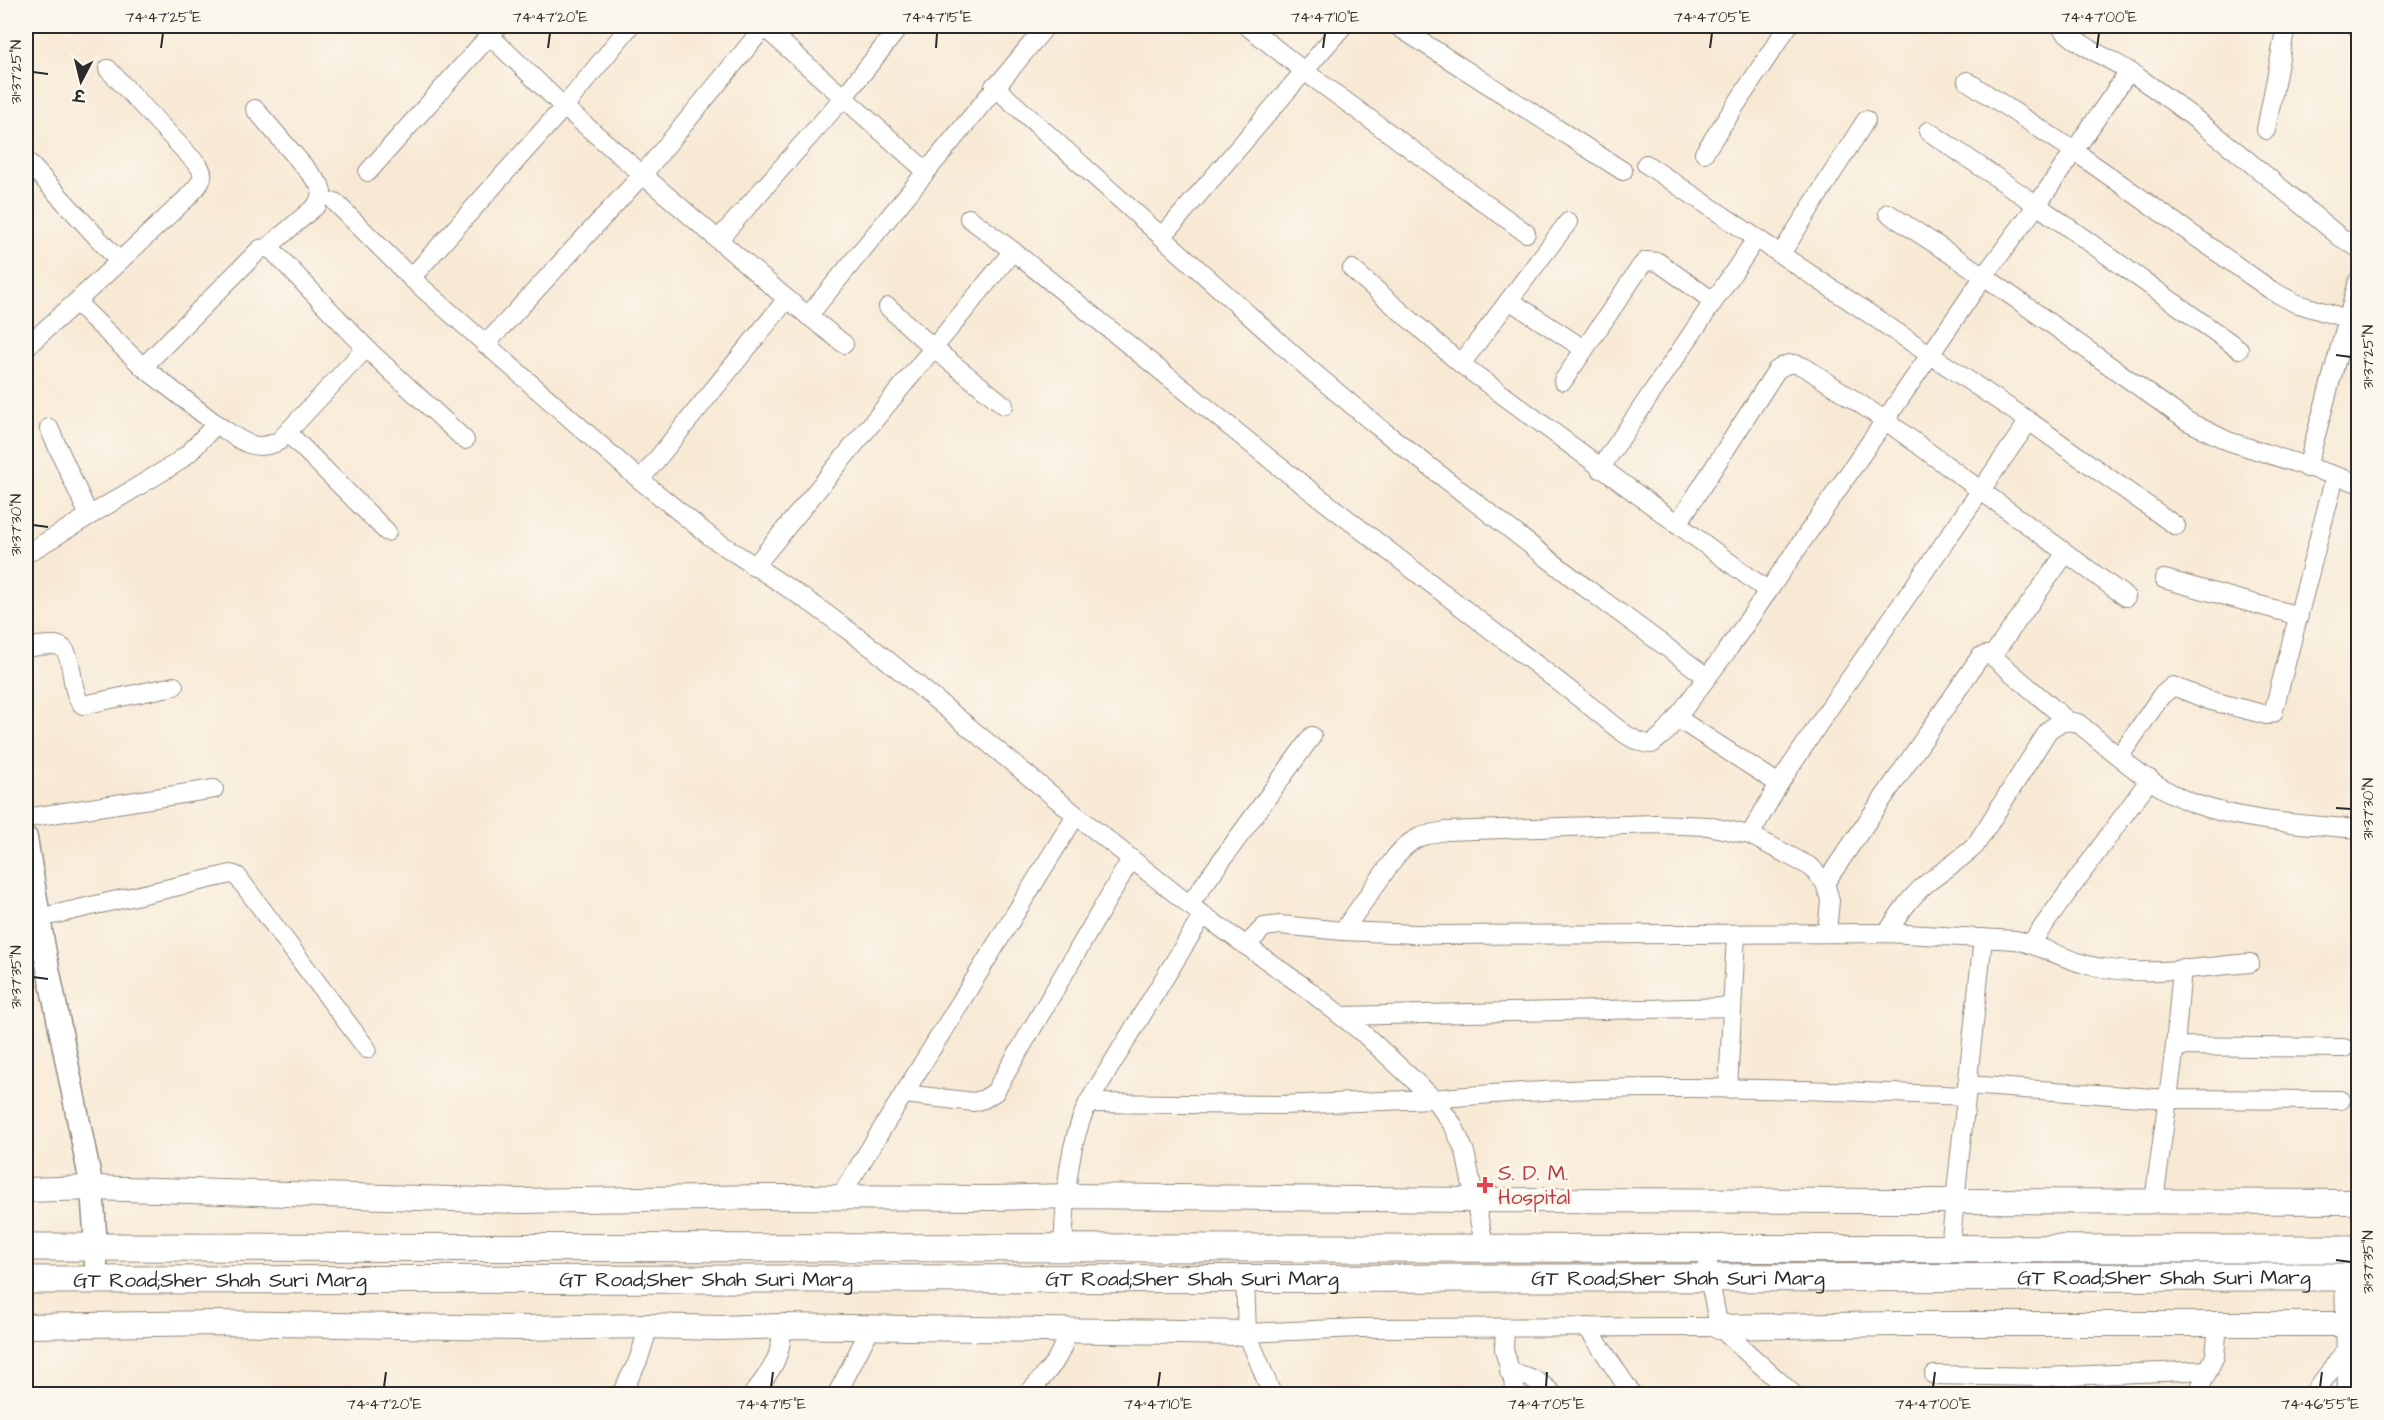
<svg xmlns="http://www.w3.org/2000/svg" width="2384" height="1420" font-family="'Architects Daughter','Playpen Sans Deva',sans-serif">
<style>
.lines{fill:none;stroke-linecap:round;stroke-linejoin:round}
.minor-casing{stroke:#928a80;stroke-width:20}
.tertiary-casing{stroke:#928a80;stroke-width:25}
.secondary-casing{stroke:#928a80;stroke-width:26}
.primary-casing{stroke:#928a80;stroke-width:29}
.minor{stroke:#fff;stroke-width:18}
.tertiary{stroke:#fff;stroke-width:22}
.secondary{stroke:#fff;stroke-width:24}
.primary{stroke:#fff;stroke-width:27}
.ticks{fill:none;stroke:#2b2b2b;stroke-width:2}
.health-dot{fill:#e0444e;stroke:#fbf7ec;stroke-width:2}
.labels{text-anchor:middle;dominant-baseline:central;stroke-width:6;stroke-linejoin:round;paint-order:stroke}
.health-label{font-size:21px;fill:#be3a42;stroke:#fbf7ec;text-anchor:start}
.street-label{font-size:21px;fill:#2b2b2b;stroke:#fbf7ec}
.neatline{fill:none;stroke:#2b2b2b;stroke-width:2}
.ticks-label{font-size:15px;text-anchor:middle;fill:#2b2b2b}
</style>
<rect width="100%" height="100%" fill="#fbf7ec"/>
<filter id="ink" filterUnits="userSpaceOnUse"><feTurbulence type="fractalNoise" baseFrequency=".0167" numOctaves="2"/><feDisplacementMap in="SourceGraphic" scale="12" xChannelSelector="R" yChannelSelector="G"/><feConvolveMatrix kernelMatrix="1 2 1 2 8 2 1 2 1" color-interpolation-filters="sRGB"/></filter>
<filter id="wash" filterUnits="userSpaceOnUse"><feTurbulence type="fractalNoise" baseFrequency=".008" numOctaves="4" result="noise"/><feDisplacementMap in="SourceGraphic" scale="24" xChannelSelector="R" yChannelSelector="G"/><feGaussianBlur stdDeviation="1.35" result="paint"/><feColorMatrix in="noise" values="0 0 0 0 0 0 0 0 0 0 0 0 0 0 0 0 0 1.4 0 .05"/><feComposite in="paint" operator="in"/></filter>
<g filter="url(#wash)">
<rect width="100%" height="100%" fill="#f8e9d5"/>
</g>
<g filter="url(#ink)">
<g class="lines">
<!-- minor casing -->
<g class="minor-casing">
<g id="minor">
<polyline points="763,26 926,171"/>
<polyline points="1247,26 1304,71 1526,233"/>
<polyline points="1397,26 1623,171"/>
<path d="M2060 26C2070 41 2112 60 2129 71 2203 121 2271 180 2340 237L2358 248"/>
<polyline points="2355,26 2358,26"/>
<polyline points="490,36 564,107 787,299 844,344"/>
<polyline points="1967,81 2074,151 2271,290 2295,303 2348,319"/>
<polyline points="994,86 1308,368 1377,426 1586,588 1707,677"/>
<polyline points="255,109 320,185 322,192 317,205 267,248"/>
<polyline points="2266,130 2286,26"/>
<polyline points="1928,131 2037,205 2239,349"/>
<polyline points="1704,153 1788,26"/>
<polyline points="26,160 118,260"/>
<polyline points="1646,164 2029,421 1828,710 1779,784 1750,835"/>
<polyline points="368,172 498,26"/>
<path d="M335 202 411 278 640 480 712 538 814 605 875 650 1076 815 1196 910 1307 989 1364 1034 1434 1099C1610 1081 1789 1089 1966 1096"/>
<polyline points="1888,213 1984,276 2187,421 2228,441 2358,483"/>
<path d="M969 218 1013 251 1276 464 1590 706C1607 719 1630 744 1652 744L1666 732 1727 651 1984 276 2037 205 2129 71"/>
<polyline points="1162,237 1343,26"/>
<polyline points="719,239 843,98 900,26"/>
<polyline points="1781,254 1866,120"/>
<polyline points="1352,269 1461,364 1768,591"/>
<polyline points="411,278 564,107 630,26"/>
<polyline points="1509,300 1584,349"/>
<path d="M76 302 186 199C196 187 209 179 198 165L108 69"/>
<polyline points="888,307 933,348 1004,405"/>
<polyline points="808,316 1046,26"/>
<polyline points="485,345 643,174 765,26"/>
<polyline points="26,347 76,302 143,367 216,424 190,452 175,464 26,554"/>
<polyline points="366,348 465,440"/>
<polyline points="1461,364 1568,222"/>
<path d="M143 367 260 249 267 248 273 251 366 348 279 441C253 454 239 439 216 424"/>
<polyline points="1563,381 1641,266 1646,261 1658,262 1713,301"/>
<polyline points="2029,421 2176,526"/>
<polyline points="49,428 89,516"/>
<polyline points="288,433 387,532"/>
<polyline points="2307,468 2358,281"/>
<polyline points="1600,469 1756,239"/>
<polyline points="640,480 787,299"/>
<path d="M1677 525 1776 371C1787 362 1793 362 1806 368L1886 421 2126 597"/>
<polyline points="754,567 1013,251"/>
<polyline points="2164,579 2299,616"/>
<path d="M26 648C35 647 50 643 59 646 76 651 68 694 83 705L174 686"/>
<polyline points="1992,656 2066,553"/>
<polyline points="1677,718 1779,784"/>
<polyline points="2120,756 2161,696 2173,686 2208,700 2267,715 2273,713 2335,476"/>
<polyline points="26,818 214,789"/>
<polyline points="1825,883 1980,657 1986,655 1992,656 2068,721"/>
<polyline points="1189,905 1312,736"/>
<polyline points="39,918 231,874 237,876 367,1049"/>
<path d="M1343 931 1396 856C1412 837 1422 835 1446 831L1655 824 1708 826 1750 835 1811 867 1825 883 1830 900 1827 933"/>
<path d="M1887 933C1898 916 1910 897 1926 884 1942 871 1959 861 1975 846L2048 731C2058 722 2065 720 2078 723 2114 752 2151 788 2195 804 2247 822 2304 824 2358 829"/>
<polyline points="2031,943 2150,779"/>
<path d="M1246 946 1264 927 1280 925 1343 931 1440 935 1887 933 2016 940C2046 947 2072 964 2103 968 2151 976 2202 967 2250 963"/>
<polyline points="2182,968 2175,1046 2344,1048"/>
<polyline points="1342,1016 1732,1007"/>
<polyline points="1967,1085 2168,1099 2341,1100"/>
<polyline points="1728,1089 1736,935"/>
<polyline points="904,1094 974,1102 984,1099 995,1092 1131,859"/>
<polyline points="1088,1103 1280,1105 1434,1099 1453,1125 1465,1152 1485,1248"/>
<polyline points="840,1197 1076,815"/>
<polyline points="2154,1201 2175,1046"/>
<path d="M1063 1248C1066 1196 1066 1150 1088 1103L1203 915"/>
<polyline points="1707,1248 1709,1277 1719,1327 1793,1394"/>
<polyline points="1950,1248 1983,938"/>
<polyline points="2344,1277 2347,1394"/>
<polyline points="1245,1278 1247,1333 1272,1394"/>
<polyline points="1587,1327 1632,1394"/>
<polyline points="1505,1328 1504,1350 1517,1394"/>
<polyline points="1247,1333 1359,1328 1719,1327"/>
<path d="M1509 1372C1529 1376 1539 1380 1553 1394"/>
<polyline points="1934,1375 2044,1377 2209,1370"/>
<polyline points="621,1394 638,1361 649,1326"/>
<path d="M753 1394C773 1368 780 1360 783 1326"/>
<polyline points="837,1394 871,1327"/>
<path d="M1028 1394C1044 1375 1065 1356 1066 1330"/>
<polyline points="2197,1394 2215,1356 2218,1325"/>
<polyline points="2313,1394 2346,1350"/>
</g>
</g>
<!-- tertiary casing -->
<g class="tertiary-casing">
<polyline id="tertiary" points="26,838 44,948 92,1188 96,1247 96,1281"/>
</g>
<!-- secondary casing -->
<g class="secondary-casing">
<g id="secondary">
<polyline points="26,1190 92,1188 520,1201 768,1197 994,1198 1066,1196 1473,1200 2358,1202"/>
<polyline points="26,1326 216,1323 522,1328 649,1326 719,1328 783,1326 1247,1333"/>
<polyline points="1719,1327 1897,1324 2358,1324"/>
</g>
</g>
<!-- primary casing -->
<g class="primary-casing">
<g id="primary">
<polyline points="26,1247 2358,1249"/>
<path id="s1" d="M26 1280 2358 1277"/>
</g>
</g>
<!-- minor -->
<use href="#minor" class="minor"/>
<!-- tertiary -->
<use href="#tertiary" class="tertiary"/>
<!-- secondary -->
<use href="#secondary" class="secondary"/>
<!-- primary -->
<use href="#primary" class="primary"/>
</g>
</g>
<!-- ticks -->
<path class="ticks" d="M161 48 163 33M548 48 550 33M936 48 937 33M1323 48 1325 33M1710 48 1712 33M2097 48 2099 33M33 72 48 74M2336 355 2351 357M33 525 48 527M2336 808 2351 809M33 977 48 979M2336 1260 2351 1262M384 1387 386 1372M771 1387 773 1372M1158 1387 1160 1372M1546 1387 1547 1372M1933 1387 1935 1372M2320 1387 2322 1372"/>
<!-- markers -->
<path class="health-dot" d="M1482 1176h6v6h6v6h-6v6h-6v-6h-6v-6h6z"/>
<g class="labels">
<!-- health labels -->
<g class="health-label">
<text x="1498" y="1173">S. D. M.<tspan x="1498" dy="24">Hospital</tspan></text>
</g>
<!-- street labels -->
<g class="street-label">
<text stroke="none"><textPath href="#s1" startOffset="1652">GT Road;Sher Shah Suri Marg</textPath></text>
<text stroke="none"><textPath href="#s1" startOffset="2138">GT Road;Sher Shah Suri Marg</textPath></text>
<text stroke="none"><textPath href="#s1" startOffset="1166">GT Road;Sher Shah Suri Marg</textPath></text>
<text stroke="none"><textPath href="#s1" startOffset="680">GT Road;Sher Shah Suri Marg</textPath></text>
<text stroke="none"><textPath href="#s1" startOffset="194">GT Road;Sher Shah Suri Marg</textPath></text>
</g>
</g>
<!-- margin -->
<rect width="2384" height="1420" fill="none" stroke="#fbf7ec" stroke-width="66"/>
<!-- north arrow -->
<g transform="translate(81 81) rotate(187)" stroke="#fbf7ec" stroke-width="4.5" paint-order="stroke">
<path d="M0-4.5L10 22L0 15L-10 22Z" fill="#2b2b2b"/>
<text y="-9" font-size="16" font-weight="bold" text-anchor="middle" fill="#2b2b2b">उ</text>
</g>
<rect x="33" y="33" width="2318" height="1354" class="neatline"/>
<g class="ticks-label">
<text x="163" y="22">74°47'25"E</text>
<text x="550" y="22">74°47'20"E</text>
<text x="937" y="22">74°47'15"E</text>
<text x="1325" y="22">74°47'10"E</text>
<text x="1712" y="22">74°47'05"E</text>
<text x="2099" y="22">74°47'00"E</text>
<text transform="translate(16 72) rotate(-90)" y="5">31°37'25"N</text>
<text transform="translate(2368 357) rotate(-90)" y="5">31°37'25"N</text>
<text transform="translate(16 525) rotate(-90)" y="5">31°37'30"N</text>
<text transform="translate(2368 809) rotate(-90)" y="5">31°37'30"N</text>
<text transform="translate(16 977) rotate(-90)" y="5">31°37'35"N</text>
<text transform="translate(2368 1262) rotate(-90)" y="5">31°37'35"N</text>
<text x="384" y="1409">74°47'20"E</text>
<text x="771" y="1409">74°47'15"E</text>
<text x="1158" y="1409">74°47'10"E</text>
<text x="1546" y="1409">74°47'05"E</text>
<text x="1933" y="1409">74°47'00"E</text>
<text x="2320" y="1409">74°46'55"E</text>
</g>
</svg>
